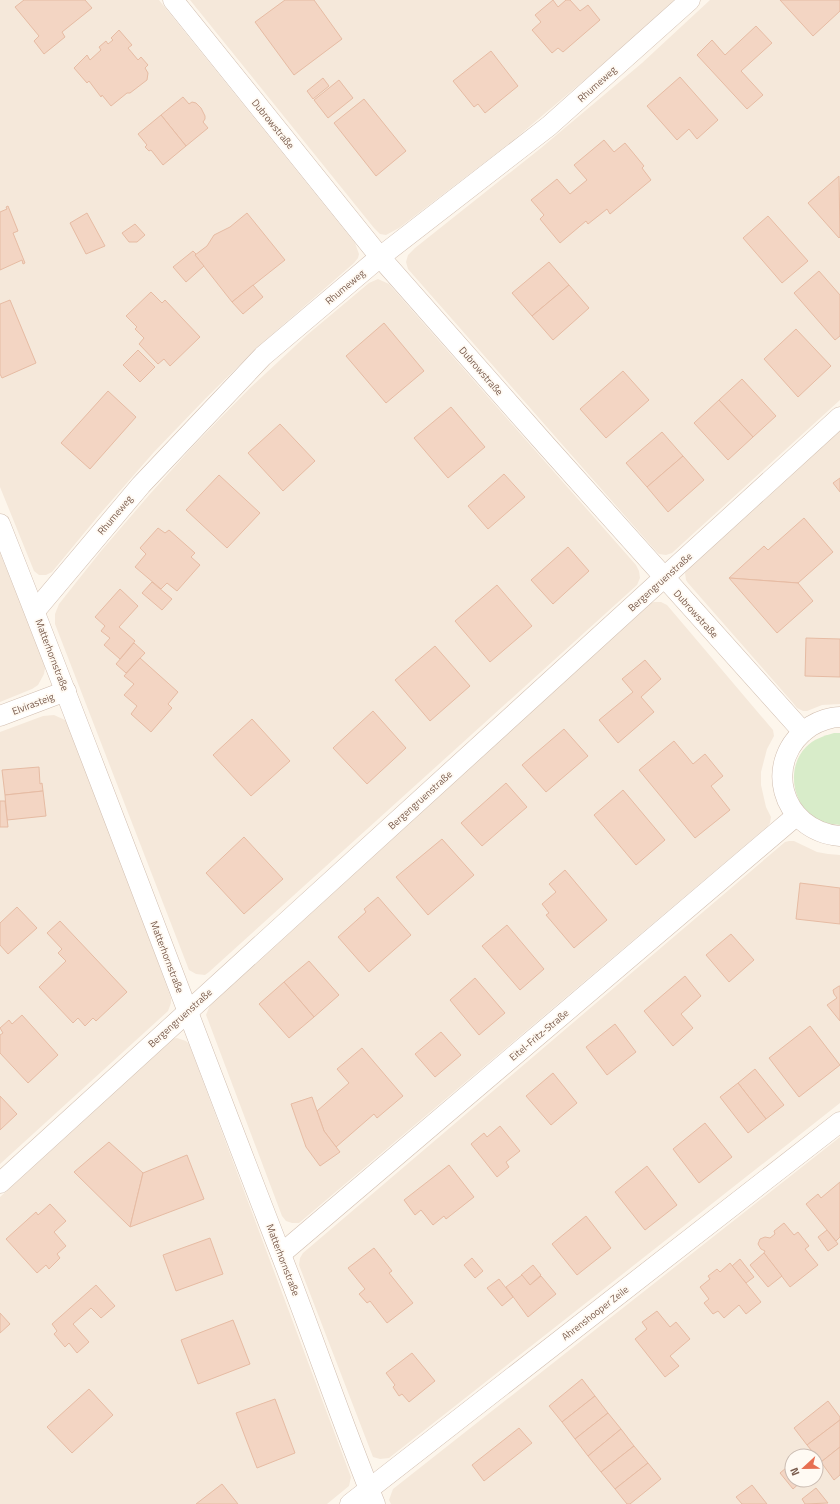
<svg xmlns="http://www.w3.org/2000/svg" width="840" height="1504" font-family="'Titillium Web',sans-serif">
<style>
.residential{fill:#f5e8da;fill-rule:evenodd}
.green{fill:#d8ecc9}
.building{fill:#f3d5c3;stroke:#e6bba3}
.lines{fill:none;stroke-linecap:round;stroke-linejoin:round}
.street-casing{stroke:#d1beb0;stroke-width:21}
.street{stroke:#fff;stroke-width:20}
.labels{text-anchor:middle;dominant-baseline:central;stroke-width:3.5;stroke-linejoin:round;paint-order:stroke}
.street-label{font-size:10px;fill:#7a5c4d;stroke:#fffaf3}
</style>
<rect width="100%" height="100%" fill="#fdf6ec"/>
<!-- residential -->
<g class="residential">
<polygon points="0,0 159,0 355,243 359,254 358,258 354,263 261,344 206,398 154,452 99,515 52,572 46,575 39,575 34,571 0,487"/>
<polygon points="190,0 674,0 627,44 510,143 399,228 386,235 380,234 374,228"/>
<polygon points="710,0 840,0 840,400 672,553 666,555 659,554 654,549 408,269 406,262 408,255 415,248 541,148 642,63"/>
<polygon points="378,279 389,284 636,565 639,571 640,578 637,585 209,972 205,975 196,974 189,970 55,624 55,614 59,604 101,551 150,494 193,446 251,387 307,335 369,283"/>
<polygon points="840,431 840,704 822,705 807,711 803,711 797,708 793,703 688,583 686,580 685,573 690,564"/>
<polygon points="0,553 44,661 45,668 44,674 38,685 32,689 0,702"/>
<polygon points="654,602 661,602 667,605 773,730 774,736 767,749 761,772 761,785 766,807 771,817 770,823 767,827 299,1223 292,1223 286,1221 282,1216 208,1020 206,1015 210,1005 647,604"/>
<polygon points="54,715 65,720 72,728 171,998 171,1003 168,1011 0,1164 0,732 43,716"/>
<polygon points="789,841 794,841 817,852 828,854 840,855 840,1103 389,1458 380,1459 373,1457 299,1265 300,1258 303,1253 785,842"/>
<polygon points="177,1038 186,1041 189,1044 348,1469 351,1477 349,1486 327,1504 0,1504 0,1197 171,1039"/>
<path d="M840 1137V1504H391L389 1500 393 1489ZM792 1456H816V1480H792Z"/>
</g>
<!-- green -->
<path class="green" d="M834 733H840V825C831 824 822 823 814 818 791 802 787 766 806 747 814 739 823 736 834 733Z"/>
<!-- building -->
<g class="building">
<polygon points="24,0 85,0 92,8 62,32 65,37 44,54 34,41 39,36 15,7"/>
<polygon points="285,0 314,0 342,39 294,75 255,22"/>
<polygon points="553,0 558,7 566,0 570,0 580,11 588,5 600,20 563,52 558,48 552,53 532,30 541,22 535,15"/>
<polygon points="780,0 840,0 840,11 813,36"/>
<polygon points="756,26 772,43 741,71 763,95 747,109 697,55 712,40 725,55"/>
<polygon points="119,30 132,45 128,48 138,60 141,57 148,65 145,68 148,73 147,80 130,93 127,93 111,106 102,95 101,97 89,81 87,83 74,68 87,55 90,60 101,50 99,47 106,41 108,44 113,40 111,38"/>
<polygon points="491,51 518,86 485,113 478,104 474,107 453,81"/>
<polygon points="680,77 718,120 697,139 689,129 677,140 647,106"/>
<polygon points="323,78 329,86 313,99 307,91"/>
<polygon points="339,80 353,98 328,118 314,100"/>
<polygon points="183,97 189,104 192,102 196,103 201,108 205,116 205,119 203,122 208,128 186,146 161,115"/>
<polygon points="364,99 406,151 376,176 334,123"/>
<polygon points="161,115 186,146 163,165 151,150 149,151 145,147 147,145 138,134"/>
<polygon points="604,140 614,152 625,143 644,166 642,168 651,180 610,214 607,209 588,224 586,221 560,243 540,219 544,215 531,200 557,179 570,194 587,180 574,165"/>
<polygon points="839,176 840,237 839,238 808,203"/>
<polygon points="8,206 18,231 13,233 25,263 23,264 22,260 0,270 0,212 7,209 6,207"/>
<polygon points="87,213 105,246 86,254 70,223"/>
<polygon points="247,213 285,260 232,302 195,255 207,246 214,235 230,227"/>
<polygon points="768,216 808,261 782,283 743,238"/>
<polygon points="135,224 145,235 137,242 129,242 122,233"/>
<polygon points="193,251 196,254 195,255 204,266 186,282 173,267"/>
<polygon points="549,262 569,285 532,316 512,293"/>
<polygon points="819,271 840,295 840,336 835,340 794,293"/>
<polygon points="253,285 263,297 243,314 232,302"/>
<polygon points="569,285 589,308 553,340 532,316"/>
<polygon points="151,292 162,303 165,300 200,337 170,366 164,359 158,364 139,344 144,338 135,329 137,327 126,316"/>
<polygon points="10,300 36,363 2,378 0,374 0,304"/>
<polygon points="384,323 424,371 386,403 346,356"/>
<polygon points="796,329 831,366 798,397 764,359"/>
<polygon points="138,350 155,367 140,382 123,365"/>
<polygon points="623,371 649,400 606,438 580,409"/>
<polygon points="742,379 776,416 753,437 719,400"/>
<polygon points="108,391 136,417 90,469 61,443"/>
<polygon points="719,400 753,437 728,460 694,423"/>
<polygon points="451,407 485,447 448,478 414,438"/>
<polygon points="280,424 315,461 283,491 248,453"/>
<polygon points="662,432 683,456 647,487 626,463"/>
<polygon points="683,456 704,480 668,512 647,487"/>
<polygon points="504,474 525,497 488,529 468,506"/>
<polygon points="219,475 260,513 227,548 186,510"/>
<polygon points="840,478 840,492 833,483"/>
<polygon points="804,518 833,552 798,583 729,578 764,546 768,550"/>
<polygon points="158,528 165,533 169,530 195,553 191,557 200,565 177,591 167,583 161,589 135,567 146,554 140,548"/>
<polygon points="568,547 589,571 553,604 531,580"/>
<polygon points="729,578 798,583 813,601 777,633"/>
<polygon points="152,582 172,599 162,610 142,593"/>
<polygon points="497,585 532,626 490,662 455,621"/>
<polygon points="120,589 138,606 119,627 135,641 120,659 104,645 110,638 101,631 105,626 95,617"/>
<polygon points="806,638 840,639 840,677 805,676"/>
<polygon points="134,643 145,653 126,673 116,664"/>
<polygon points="435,646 470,686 430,721 395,680"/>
<polygon points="140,658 178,692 168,704 172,708 151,732 131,714 137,706 124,695 134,684 124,676"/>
<polygon points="645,660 661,679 641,697 654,712 618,743 599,720 633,692 622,679"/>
<polygon points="373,711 406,748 367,784 333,748"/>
<polygon points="252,719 290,761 251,796 213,755"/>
<polygon points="564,729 588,756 546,792 522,765"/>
<polygon points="674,741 693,764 705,754 723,776 711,786 730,810 695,838 639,770"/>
<polygon points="39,767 40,784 42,783 43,791 5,795 2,770"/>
<polygon points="506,783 527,807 482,846 461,823"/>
<polygon points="623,790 665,840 636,865 594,815"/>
<polygon points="43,791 46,816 7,820 5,795"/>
<polygon points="0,801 5,801 8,827 0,827"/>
<polygon points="244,837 283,879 244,914 206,873"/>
<polygon points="442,839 474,875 428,915 396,877"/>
<polygon points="565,870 607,920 574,948 546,915 549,913 542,904 556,892 549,884"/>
<polygon points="800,883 840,888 840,924 796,919"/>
<polygon points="378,897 411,935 369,972 338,937 366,912 364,909"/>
<polygon points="17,907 37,928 8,954 0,945 0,923"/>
<polygon points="60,921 127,992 96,1021 93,1018 85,1026 78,1018 73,1023 39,987 66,961 58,953 62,949 47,933"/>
<polygon points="507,925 544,969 520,990 482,946"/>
<polygon points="731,934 754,960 729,982 706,955"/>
<polygon points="309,961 339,995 314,1017 284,982"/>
<polygon points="685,976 701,996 681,1014 693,1028 673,1046 644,1011"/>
<polygon points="475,978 505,1013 479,1035 450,1000"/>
<polygon points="284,982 314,1017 289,1038 259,1004"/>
<polygon points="839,986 840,986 840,1021 827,1005 837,998 834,994 833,990"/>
<polygon points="22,1015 58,1055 28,1083 0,1053 0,1035 3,1033 0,1028 9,1020 12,1024"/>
<polygon points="615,1024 636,1052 607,1075 586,1047"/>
<polygon points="810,1026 840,1065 799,1097 769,1058"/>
<polygon points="441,1032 461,1055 435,1077 415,1054"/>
<polygon points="362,1048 403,1096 377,1118 374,1114 336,1147 324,1131 317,1111 349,1083 337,1069"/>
<polygon points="755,1069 784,1105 766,1119 738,1083"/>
<polygon points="553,1073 577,1103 551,1125 526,1096"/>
<polygon points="738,1083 766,1119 748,1133 720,1097"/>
<polygon points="0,1096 17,1114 0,1130"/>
<polygon points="312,1097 324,1131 340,1152 320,1166 306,1147 291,1104"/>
<polygon points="705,1123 732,1157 699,1183 673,1149"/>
<polygon points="500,1126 520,1151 506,1162 509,1167 497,1177 471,1144 484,1133 487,1137"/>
<polygon points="109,1142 143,1173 130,1227 74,1172"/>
<polygon points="187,1155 204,1199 130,1227 143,1173"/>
<polygon points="449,1165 474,1197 446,1219 444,1216 433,1225 421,1210 415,1215 404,1200"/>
<polygon points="647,1166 677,1205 645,1230 615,1192"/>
<polygon points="840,1182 840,1237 836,1241 806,1204 818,1194 821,1198"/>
<polygon points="50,1204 66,1221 54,1232 66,1246 57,1254 60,1258 49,1269 46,1265 37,1273 6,1239 36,1212 38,1215"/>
<polygon points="586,1216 611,1248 577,1275 552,1244"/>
<polygon points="784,1223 794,1235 798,1232 809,1246 805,1249 818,1265 790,1287 764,1253 765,1251 761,1249 758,1244 760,1239 765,1237 770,1238 775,1234 774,1231"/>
<polygon points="827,1230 838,1244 828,1251 818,1237"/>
<polygon points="210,1238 223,1274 176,1291 163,1255"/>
<polygon points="374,1248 392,1271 389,1273 413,1303 387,1323 370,1301 367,1303 359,1294 365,1289 348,1268"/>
<polygon points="764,1253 782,1276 768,1287 750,1265"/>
<polygon points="472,1258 483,1271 475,1278 464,1265"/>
<polygon points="740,1259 754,1277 746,1283 732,1266"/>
<polygon points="730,1263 761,1302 746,1314 739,1305 724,1318 718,1311 713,1314 704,1303 709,1299 700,1287 710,1279 708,1276 717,1269 720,1272"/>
<polygon points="533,1265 541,1275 530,1285 521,1275"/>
<polygon points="522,1275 530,1285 541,1276 556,1294 528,1317 506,1287"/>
<polygon points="499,1279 513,1297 502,1306 487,1288"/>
<polygon points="96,1285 115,1306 101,1318 91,1308 73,1324 89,1342 77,1353 69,1343 65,1347 54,1334 57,1331 52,1324"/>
<polygon points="657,1311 670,1327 676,1322 690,1339 670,1356 679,1366 665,1377 635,1339 647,1329 642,1322"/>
<polygon points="0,1313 10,1324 0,1333"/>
<polygon points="233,1320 250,1364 198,1384 181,1340"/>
<polygon points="412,1353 435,1381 409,1402 402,1394 399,1396 393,1387 395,1385 386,1373"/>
<polygon points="582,1379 595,1396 562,1422 549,1406"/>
<polygon points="89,1389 113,1415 72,1453 47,1427"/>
<polygon points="595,1396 608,1413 575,1439 562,1422"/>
<polygon points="275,1399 295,1453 257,1468 236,1413"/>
<polygon points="828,1401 840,1417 840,1420 807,1445 794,1428"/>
<polygon points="608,1413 621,1429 588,1456 575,1439"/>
<polygon points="840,1420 840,1447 821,1462 807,1445"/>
<polygon points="519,1428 532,1443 484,1481 472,1465"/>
<polygon points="621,1429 634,1446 601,1472 588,1456"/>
<polygon points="634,1446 648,1463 615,1489 601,1472"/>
<polygon points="840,1447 840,1475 834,1480 821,1462"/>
<polygon points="648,1463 661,1479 630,1504 627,1504 615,1489"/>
<polygon points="792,1463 792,1480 803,1480 793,1489 780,1473"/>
<polygon points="222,1484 238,1504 196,1504"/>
<polygon points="752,1485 767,1504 742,1504 736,1497"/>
<polygon points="816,1488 828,1503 805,1504 802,1499"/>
</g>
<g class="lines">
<!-- street casing -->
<g class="street-casing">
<g id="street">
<polyline points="173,0 380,257 545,444 803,732"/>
<path d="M0 524C96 766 186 1010 280 1252 313 1336 341 1421 375 1504"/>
<polyline points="35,611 141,485 263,356 380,257 549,126 690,0"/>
<polyline points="0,716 66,691"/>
<path d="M840 717C831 717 819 721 811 726 761 759 780 831 840 836"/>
<polyline points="0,1183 840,417"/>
<polyline points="281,1254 796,816"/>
<polyline points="350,1504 840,1122"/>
</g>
</g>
<!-- street -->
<use href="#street" class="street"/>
</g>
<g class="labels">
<!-- street labels -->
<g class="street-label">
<text transform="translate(597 84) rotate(-42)">Rhumeweg</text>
<text transform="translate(273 124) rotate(51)">Dubrowstraße</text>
<text transform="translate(345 287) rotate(-40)">Rhumeweg</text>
<text transform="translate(481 371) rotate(49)">Dubrowstraße</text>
<text transform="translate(115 515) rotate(-50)">Rhumeweg</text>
<text transform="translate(660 582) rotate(-42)">Bergengruenstraße</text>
<text transform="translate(696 614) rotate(48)">Dubrowstraße</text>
<text transform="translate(52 655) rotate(69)">Matterhornstraße</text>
<text transform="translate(33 704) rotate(-21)">Elvirasteig</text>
<text transform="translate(420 800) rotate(-42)">Bergengruenstraße</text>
<text transform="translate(167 957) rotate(69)">Matterhornstraße</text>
<text transform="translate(180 1018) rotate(-42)">Bergengruenstraße</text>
<text transform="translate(539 1035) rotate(-40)">Eitel-Fritz-Straße</text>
<text transform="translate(283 1260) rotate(69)">Matterhornstraße</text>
<text transform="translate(595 1313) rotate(-38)">Ahrenshooper Zeile</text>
</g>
</g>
<!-- north arrow -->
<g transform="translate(804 1468) rotate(248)"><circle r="19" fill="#fffaf3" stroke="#cabbb1"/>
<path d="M0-3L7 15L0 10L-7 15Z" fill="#e76f51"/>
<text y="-6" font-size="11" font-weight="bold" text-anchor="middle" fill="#7a5c4d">N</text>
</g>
</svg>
